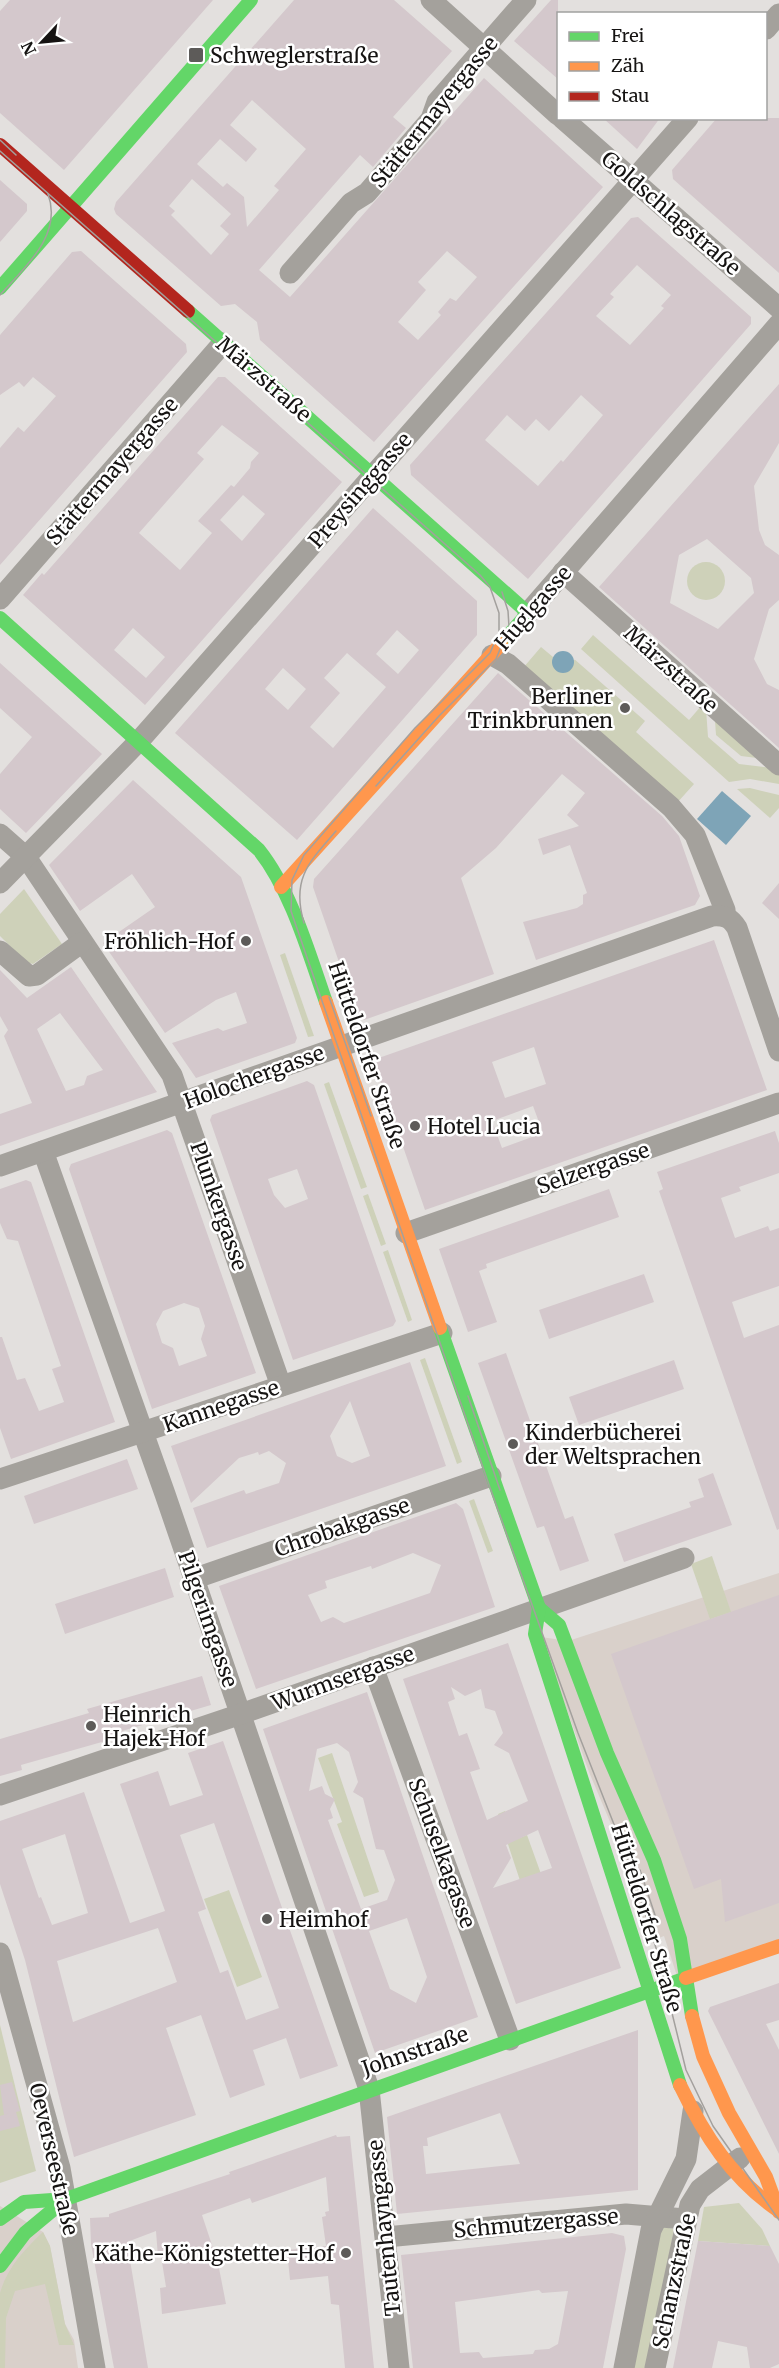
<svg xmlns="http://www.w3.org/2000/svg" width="779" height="2368" font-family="Merriweather,serif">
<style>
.built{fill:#d9d0ca}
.green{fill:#ced1b9}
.water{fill:#7ea4b7}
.building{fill:#d4c8cc;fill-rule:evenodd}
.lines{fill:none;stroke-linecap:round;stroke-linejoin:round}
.street{stroke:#a4a19c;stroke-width:21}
.fast{stroke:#63d668;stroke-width:14}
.slow{stroke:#ff974d;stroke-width:14}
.jam{stroke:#b3261e;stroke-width:14}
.tram{stroke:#a3a09d;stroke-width:1.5}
.poi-dot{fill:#5d5b59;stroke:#fff;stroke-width:2}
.labels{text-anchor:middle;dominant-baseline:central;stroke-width:5;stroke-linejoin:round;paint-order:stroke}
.poi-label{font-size:21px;fill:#151312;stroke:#fff;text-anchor:start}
.street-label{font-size:21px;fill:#151312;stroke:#fff}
</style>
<rect width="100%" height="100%" fill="#e3e0de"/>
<!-- built -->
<g class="built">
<polygon points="779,1573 779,1941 677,1976 664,1936 651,1941 619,1843 589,1772 541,1637 568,1641"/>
<polygon points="0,2206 43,2232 50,2246 65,2324 74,2340 78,2368 0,2368"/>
</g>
<!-- green -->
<g class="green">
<circle cx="706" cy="581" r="19"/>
<polygon points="593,635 689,720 702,705 706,709 708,737 739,764 772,768 779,773 779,784 750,779 729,782 581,649"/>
<polygon points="541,647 553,657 552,662 575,660 573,658 645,721 636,732 694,784 676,804 523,668"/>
<polygon points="715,721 757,758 741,756 716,735"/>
<polygon points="750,788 779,795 779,808 770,818 737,789"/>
<polygon points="24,889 62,944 33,964 26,962 0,936 0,914"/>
<polygon points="285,953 314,1036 308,1037 280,955"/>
<polygon points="329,1082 367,1187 361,1189 324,1084"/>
<polygon points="368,1194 386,1244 381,1246 363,1196"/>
<polygon points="388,1250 412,1320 408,1322 383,1252"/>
<polygon points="425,1358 462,1462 457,1464 420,1360"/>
<polygon points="474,1499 493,1551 488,1553 469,1501"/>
<polygon points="712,1556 731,1612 710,1619 691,1564"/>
<polygon points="332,1753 379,1892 364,1897 337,1824 342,1822 318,1758"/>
<polygon points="505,1811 517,1839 527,1835 545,1885 537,1932 498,1814"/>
<polygon points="229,1890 262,1977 237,1987 204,1899"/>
<polygon points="0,2025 36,2171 0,2183"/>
<polygon points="739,2203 762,2229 770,2246 698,2241 704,2207"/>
<polygon points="658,2226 674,2229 648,2368 632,2368"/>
<path d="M43 2232 50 2246 65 2324 74 2345H59L45 2284 15 2291 6 2318 5 2368H0V2293C7 2268 24 2250 43 2232Z"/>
</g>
<!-- water -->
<g class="water">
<circle cx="563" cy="662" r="11"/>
<polygon points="722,791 751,816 726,845 697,819"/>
</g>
<!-- building -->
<g class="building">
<polygon points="10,0 213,0 64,170 0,113 0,11"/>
<path d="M294 0H394L452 51 393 117 406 128 373 167 360 155 259 270 290 297 484 78 603 187 374 442 260 340 257 322 235 304 221 306 116 214 114 209 116 202ZM252 100 306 149 274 186 279 190 247 227 244 197 227 183 223 187 197 164 220 139 246 162 257 149 230 125ZM192 179 231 214 220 226 229 234 211 255 171 215 175 211 169 206ZM447 251 477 277 456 301 450 298 438 312 441 315 418 340 398 322 426 290 418 282Z"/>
<polygon points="551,0 558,0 558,79 514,41"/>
<polygon points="603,118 660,118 637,149"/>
<polygon points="717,118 779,118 779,273 673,179 672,170"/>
<polygon points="0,180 27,204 27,211 0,242"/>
<path d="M638 217 751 317V324L528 579 411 475 410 465 631 218ZM637 265 671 295 661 306 664 308 630 345 596 316 614 297 610 294ZM581 395 603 415 563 462 561 460 538 486 485 440 507 415 525 431 536 419 549 431Z"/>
<polygon points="81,251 186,344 187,352 0,565 0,448 18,427 24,432 56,396 33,377 24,387 19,382 0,395 0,335 72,252"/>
<path d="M218 377H225L342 482 145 705 23 595 42 573 44 575ZM222 425 259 453 251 462 250 468 234 487 231 485 198 521 212 533 180 570 139 533 204 459 197 453ZM243 495 265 514 242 541 220 520ZM133 628 165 657 146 678 114 650Z"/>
<path d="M779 384V443L754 486 759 530 765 545 779 555V600L769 609 754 659 767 684 779 690V748L599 587ZM707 539 751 578 754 593 718 629 670 603 679 555Z"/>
<path d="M373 508 477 601V635L297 840 175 733ZM397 630 419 650 398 674 376 654ZM347 653 386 687 333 748 310 727 340 693 324 678ZM283 668 306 689 288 710 265 689Z"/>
<polygon points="0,663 102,754 26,833 0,809 0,774 32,737 0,708"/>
<polygon points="498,673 662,816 679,836 700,896 695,905 536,960 523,922 577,908 583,904 583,895 587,893 570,845 543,855 538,839 579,826 567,815 585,793 562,774 496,848 461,878 494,974 364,1020 358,1017 313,887 314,879"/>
<polygon points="133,780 241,877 297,1038 295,1043 196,1078 172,1043 218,1028 223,1031 247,1023 236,992 216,1000 165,1033 103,943 155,907 132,874 80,911 49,865"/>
<polygon points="779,883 779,919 762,903"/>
<path d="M714 940 767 1090 425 1210 373 1060ZM534 1047 546 1084 505 1098 492 1062ZM533 1106 543 1133 502 1148 492 1121Z"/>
<path d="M71 967 157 1092 0 1146V1114L32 1103 4 1036 8 1030 0 1016V970L27 998ZM60 1013 103 1070 87 1076 84 1085 66 1091 37 1029Z"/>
<path d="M307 1081 314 1085 396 1321 393 1326 293 1360 210 1120 212 1115ZM297 1169 308 1199 285 1208 274 1195 268 1179Z"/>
<path d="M167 1130 172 1133 256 1373 152 1409 69 1169 71 1164ZM184 1303 199 1308 205 1326 201 1339 207 1356 179 1366 173 1348 162 1343 156 1324 163 1311Z"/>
<polygon points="775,1131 779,1143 779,1173 739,1187 741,1191 721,1198 735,1238 768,1226 770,1231 779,1228 779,1286 732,1302 744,1338 779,1325 779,1529 777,1530 659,1191 663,1189 657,1172"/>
<polygon points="26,1180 31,1182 115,1422 11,1459 0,1428 0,1337 2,1337 17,1380 25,1378 39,1411 64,1402 52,1369 61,1366 18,1241 7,1239 0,1223 0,1189"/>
<polygon points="609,1189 619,1217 486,1264 487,1268 479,1271 497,1322 468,1332 439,1249"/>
<polygon points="644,1274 654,1302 549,1339 539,1310"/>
<polygon points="506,1353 565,1519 573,1516 589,1561 560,1571 544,1526 537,1528 478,1363"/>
<polygon points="674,1360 684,1389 579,1425 569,1397"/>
<path d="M410 1362 446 1466 207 1548 193 1508 244 1490 246 1494 279 1483 286 1463 269 1451 259 1455 258 1452 239 1458 191 1503 171 1446ZM350 1401 370 1456 352 1463 337 1456 330 1436Z"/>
<polygon points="127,1459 138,1489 34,1524 24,1496"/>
<polygon points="713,1473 732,1525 624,1562 614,1534 691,1507 689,1502 704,1497 698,1479"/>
<path d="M456 1503 463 1509 495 1607 256 1689 219 1586ZM413 1553 441 1565 430 1593 344 1623 333 1617 321 1622 308 1595 327 1588 325 1581 371 1566 372 1569Z"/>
<polygon points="165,1568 174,1597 65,1634 55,1604"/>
<polygon points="779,1595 779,1903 725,1922 721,1879 694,1889 611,1654"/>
<path d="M508 1643 621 1968 516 2004 403 1679ZM451 1687 465 1696 481 1689 485 1708 495 1711 503 1733 494 1745 509 1753 528 1801 487 1820 470 1772 480 1769 467 1733 459 1736 448 1702 455 1699ZM538 1830 552 1868 493 1888 511 1858 506 1845Z"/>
<polygon points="202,1676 211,1705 122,1731 123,1736 21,1765 22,1770 0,1776 0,1739 89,1713 87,1709"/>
<path d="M367 1692 478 2017 375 2053 263 1729ZM337 1743 349 1752 358 1782 353 1792 363 1798 376 1849 384 1850 395 1880 387 1900 361 1909 328 1820 333 1818 330 1809 335 1799 325 1794 322 1786 309 1791 317 1749ZM407 1918 427 1977 416 2003 390 1989 369 1931Z"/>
<path d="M223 1741 338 2066 300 2079 286 2038 253 2050 265 2085 230 2098 201 2015 166 2028 196 2115 74 2157 25 1960 0 1884V1821L84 1792 130 1923 165 1911 120 1784 158 1771 170 1806 203 1795 188 1753ZM214 1823 279 2008 246 2020 228 1970 220 1973 198 1912 206 1909 180 1835ZM65 1834 88 1913 52 1925 41 1897 39 1898 22 1849ZM158 1928 177 1982 73 2022 57 1961Z"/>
<polygon points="779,1983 779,2020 766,2024 779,2050 779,2154 708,2011 710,2007"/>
<path d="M638 2030V2190L397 2214 387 2117ZM500 2113 520 2164 426 2174 423 2146H428L427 2138Z"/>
<polygon points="12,2082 20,2111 16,2112 20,2126 0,2131 0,2116 10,2113 4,2115 0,2085"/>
<polygon points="336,2135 337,2137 350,2136 374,2368 345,2368 339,2305 331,2304 328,2276 290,2280 287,2250 326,2246 322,2217 326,2216 325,2212 329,2211 326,2177 252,2203 250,2198 202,2215 218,2263 226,2304 162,2314 160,2288 166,2287 161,2256 158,2257 156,2231 127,2242 148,2368 114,2368 91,2244 90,2218 109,2217 109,2214 230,2174 229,2172"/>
<path d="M612 2233 624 2236 626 2249 603 2368H413L401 2255ZM539 2290 542 2293 568 2291 558 2344 549 2349 535 2350 533 2354 483 2358 479 2352 460 2353 455 2302Z"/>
<polygon points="698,2241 770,2246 779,2264 779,2364 770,2368 750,2368 747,2347 718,2341 712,2368 673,2368"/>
</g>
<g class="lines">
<!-- street -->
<g class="street">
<polyline points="431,0 558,115"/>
<polyline points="766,29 779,14"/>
<polyline points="562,118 779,308"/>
<polyline points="290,273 351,203 367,193 431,119 437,102 526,0"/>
<polyline points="563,572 779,765"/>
<polyline points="0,599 223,343"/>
<polyline points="528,613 779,324"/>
<polyline points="492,655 508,664 671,807 695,835 725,910 721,915"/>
<polyline points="0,834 26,857 172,1075 281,1386"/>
<polyline points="0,883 139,741 688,118"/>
<polyline points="0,951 29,976 37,975 81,943"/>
<polyline points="43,1151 165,1494 369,2089 399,2368"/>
<path d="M0 1166 712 916C725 915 731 918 737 928L779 1051"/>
<polyline points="406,1233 779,1103"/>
<polyline points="0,1479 442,1333"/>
<polyline points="193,1579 491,1476"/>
<polyline points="373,1667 510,2040"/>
<polyline points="0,1795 241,1714 684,1558"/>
<polyline points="0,1953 60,2168 95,2368"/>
<polyline points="386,2237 626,2214 685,2219"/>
<polyline points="624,2368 651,2230 686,2159 693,2111"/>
<polyline points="655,2368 690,2205 700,2189 740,2158"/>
</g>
<!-- fast -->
<g class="fast">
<polyline points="0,288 251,0"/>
<polyline points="188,311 528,613 501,644"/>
<path d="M0 618 259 850C291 890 309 954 326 1002"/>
<polyline points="440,1328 539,1608 559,1625 607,1753 654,1860 680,1939 692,2016"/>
<polyline points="539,1608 535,1634 680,2085"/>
<polyline points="0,2219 24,2202 66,2199 686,1978"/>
<polyline points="0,2266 25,2233 66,2199"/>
</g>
<!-- slow -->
<g class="slow">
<polyline points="281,887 501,644"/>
<polyline points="326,1002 440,1328"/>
<polyline points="686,1978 779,1946"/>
<polyline points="692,2016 703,2056 729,2113 766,2177 779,2212"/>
<path d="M680 2085C704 2135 732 2179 779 2211"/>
</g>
<!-- jam -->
<polyline class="jam" points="0,145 188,311"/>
<!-- tram -->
<g class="tram">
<polyline points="0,140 16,155"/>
<polyline points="0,151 480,575 490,587 499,613 499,632 490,653 415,728 304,855 292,880 291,911 488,1482 578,1733 630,1865 656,1948 686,2070 713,2126 779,2220"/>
<path d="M0 295C25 267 63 235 48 194"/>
<polyline points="376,786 439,716 496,659 509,627 508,611 502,592"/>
<path d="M304 923C291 879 309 862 336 831"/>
<polyline points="329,997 371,1116"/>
<polyline points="468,1396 500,1490"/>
<polyline points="640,1870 657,1921"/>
</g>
</g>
<!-- markers -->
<g class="poi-dot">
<rect x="188" y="47" width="16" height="16" rx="3"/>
<circle cx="625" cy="708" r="6"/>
<circle cx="246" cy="941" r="6"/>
<circle cx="415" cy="1126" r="6"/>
<circle cx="513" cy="1444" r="6"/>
<circle cx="91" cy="1726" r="6"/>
<circle cx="267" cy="1919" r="6"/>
<circle cx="346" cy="2253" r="6"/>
</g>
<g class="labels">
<!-- poi labels -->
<g class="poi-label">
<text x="210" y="55">Schweglerstraße</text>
<text x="613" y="696" text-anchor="end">Berliner<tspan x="613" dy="24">Trinkbrunnen</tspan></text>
<text x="234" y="941" text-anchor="end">Fröhlich-Hof</text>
<text x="427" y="1126">Hotel Lucia</text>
<text x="525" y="1432">Kinderbücherei<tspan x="525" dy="24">der Weltsprachen</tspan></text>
<text x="103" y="1714">Heinrich<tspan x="103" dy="24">Hajek-Hof</tspan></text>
<text x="279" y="1919">Heimhof</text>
<text x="334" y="2253" text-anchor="end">Käthe-Königstetter-Hof</text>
</g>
<!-- street labels -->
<g class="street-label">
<text transform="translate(434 112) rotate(-51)">Stättermayergasse</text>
<text transform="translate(671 213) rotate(41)">Goldschlagstraße</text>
<text transform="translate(264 379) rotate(41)">Märzstraße</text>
<text transform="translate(112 471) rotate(-49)">Stättermayergasse</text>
<text transform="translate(360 490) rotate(-49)">Preysinggasse</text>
<text transform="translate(533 608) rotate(-49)">Huglgasse</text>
<text transform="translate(671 669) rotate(42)">Märzstraße</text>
<text transform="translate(367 1055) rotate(71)">Hütteldorfer Straße</text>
<text transform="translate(254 1077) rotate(-20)">Holochergasse</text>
<text transform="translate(593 1168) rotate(-19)">Selzergasse</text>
<text transform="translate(219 1206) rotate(71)">Plunkergasse</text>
<text transform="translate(221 1406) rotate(-19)">Kannegasse</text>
<text transform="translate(342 1527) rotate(-19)">Chrobakgasse</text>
<text transform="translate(208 1619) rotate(71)">Pilgerimgasse</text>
<text transform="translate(343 1678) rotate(-20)">Wurmsergasse</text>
<text transform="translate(442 1853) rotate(70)">Schuselkagasse</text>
<text transform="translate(647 1918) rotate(73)">Hütteldorfer Straße</text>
<text transform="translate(415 2051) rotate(-19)">Johnstraße</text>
<text transform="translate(54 2159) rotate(77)">Oeverseestraße</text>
<text transform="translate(536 2223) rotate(-5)">Schmutzergasse</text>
<text transform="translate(384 2228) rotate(-96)">Tautenhayngasse</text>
<text transform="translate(674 2281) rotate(-78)">Schanzstraße</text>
</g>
</g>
<!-- legend -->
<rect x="557" y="12" width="210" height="108" fill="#ffffff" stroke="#a1a1a0" stroke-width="1.5"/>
<rect x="569" y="32" width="30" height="9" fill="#63d668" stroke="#a1a1a0" stroke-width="1.5"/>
<text x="611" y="42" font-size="18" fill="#151312">Frei</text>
<rect x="569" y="62" width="30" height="9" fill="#ff974d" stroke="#a1a1a0" stroke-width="1.5"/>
<text x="611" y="72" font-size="18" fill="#151312">Zäh</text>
<rect x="569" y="92" width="30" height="9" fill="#b3261e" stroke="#a1a1a0" stroke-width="1.5"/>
<text x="611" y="102" font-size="18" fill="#151312">Stau</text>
<!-- north arrow -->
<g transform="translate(42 42) rotate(244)" stroke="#ffffff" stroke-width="4.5" paint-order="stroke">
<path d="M0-4.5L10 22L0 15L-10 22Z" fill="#151312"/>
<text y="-9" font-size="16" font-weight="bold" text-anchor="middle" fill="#151312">N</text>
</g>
</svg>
